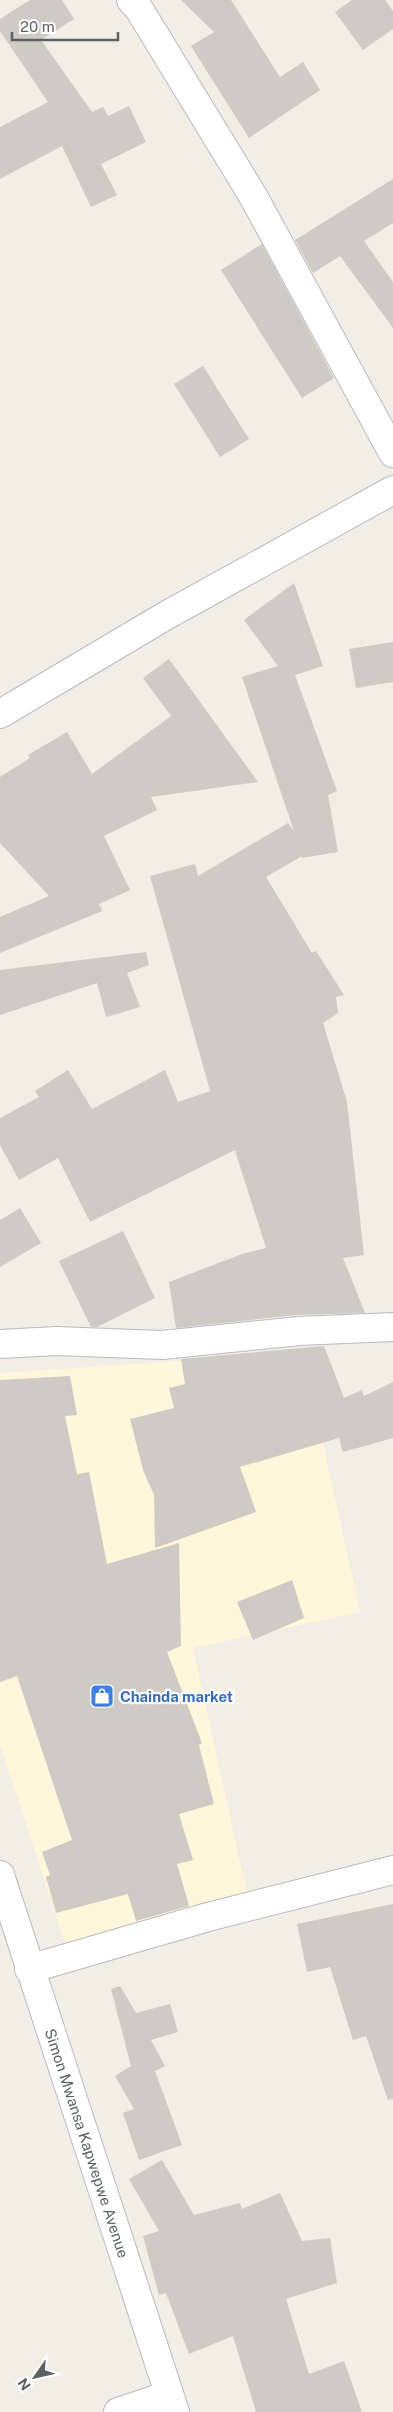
<svg xmlns="http://www.w3.org/2000/svg" width="393" height="2412" font-family="'Public Sans',sans-serif">
<style>
.commercial{fill:#fff6db}
.building{fill:#cecac4}
.lines{fill:none;stroke-linecap:round;stroke-linejoin:round}
.minor-casing{stroke:#b7bbc0;stroke-width:30}
.secondary-casing{stroke:#b8bcc2;stroke-width:30}
.minor{stroke:#fff;stroke-width:28}
.secondary{stroke:#fff;stroke-width:28}
.labels{text-anchor:middle;dominant-baseline:central;stroke-width:4.5;stroke-linejoin:round;paint-order:stroke}
.shop-label{font-size:15px;font-weight:bold;fill:#366cbe;stroke:#fff;text-anchor:start}
.street-label{font-size:15px;fill:#5c6167;stroke:#fff}
</style>
<rect width="100%" height="100%" fill="#f0eee5"/>
<!-- commercial -->
<polygon class="commercial" points="303,1353 360,1612 193,1648 251,1913 68,1952 0,1744 0,1373"/>
<!-- building -->
<g class="building">
<polygon points="30,0 62,0 74,19 41,40 92,112 103,107 108,116 129,106 146,142 101,164 117,195 91,207 62,146 0,179 0,127 48,102 0,31 0,19"/>
<polygon points="181,0 231,0 280,77 303,62 320,90 249,138 191,46 214,32"/>
<polygon points="352,0 385,0 393,11 393,29 363,50 335,12"/>
<polygon points="393,179 393,223 364,241 393,282 393,328 340,256 313,273 295,240"/>
<polygon points="262,244 334,378 302,398 221,270"/>
<polygon points="203,366 249,439 220,457 174,384"/>
<polygon points="294,583 323,666 295,675 337,791 328,795 338,852 302,858 302,856 266,877 312,953 316,951 344,995 336,997 338,1013 323,1023 347,1102 364,1255 343,1258 365,1313 297,1315 176,1328 169,1282 242,1254 266,1248 235,1150 90,1222 58,1158 19,1180 0,1145 0,1118 39,1097 35,1091 68,1070 92,1109 165,1070 178,1102 210,1091 150,876 195,864 198,876 288,823 294,831 242,677 278,666 244,620"/>
<polygon points="393,642 393,682 356,688 349,649"/>
<polygon points="169,659 258,782 151,797 157,810 104,836 130,890 99,904 102,911 0,953 0,917 49,896 0,843 0,777 30,758 28,755 67,732 92,774 171,716 143,678"/>
<polygon points="146,952 149,965 127,973 140,1007 106,1017 97,983 0,1015 0,970"/>
<polygon points="20,1208 41,1243 0,1267 0,1220"/>
<polygon points="123,1231 155,1298 97,1327 91,1327 59,1261"/>
<polygon points="324,1346 344,1398 362,1390 364,1396 393,1382 393,1438 343,1452 339,1438 240,1467 256,1512 155,1548 154,1495 143,1470 130,1419 174,1408 169,1388 185,1384 181,1359"/>
<polygon points="70,1376 77,1415 65,1416 77,1474 89,1472 107,1564 179,1543 181,1646 167,1652 202,1743 199,1745 214,1804 179,1814 193,1860 177,1864 189,1906 136,1921 128,1894 56,1913 46,1877 50,1875 42,1852 72,1840 17,1676 0,1682 0,1380"/>
<polygon points="292,1580 304,1618 253,1640 237,1602"/>
<polygon points="393,1904 393,2099 388,2100 366,2036 353,2040 330,1967 307,1972 297,1924"/>
<polygon points="120,1986 136,2013 170,2004 178,2032 151,2040 165,2066 155,2071 182,2145 139,2160 123,2113 134,2109 115,2076 131,2066 111,1989"/>
<polygon points="162,2160 194,2215 240,2203 242,2209 280,2193 302,2241 330,2238 337,2283 286,2299 309,2374 344,2361 362,2412 256,2412 233,2336 189,2354 166,2293 159,2295 143,2236 159,2231 129,2179"/>
</g>
<g class="lines">
<!-- minor casing -->
<g class="minor-casing">
<g id="minor">
<polyline points="131,0 139,9 253,196 393,453"/>
<polyline points="0,714 167,615 393,490"/>
<polyline points="0,1344 56,1341 162,1345 299,1331 393,1327"/>
<polyline points="29,1969 208,1917 393,1870"/>
<polyline points="118,2412 169,2395"/>
</g>
</g>
<!-- secondary casing -->
<g class="secondary-casing">
<g id="secondary">
<path id="s1" d="M0 1875 175 2412"/>
</g>
</g>
<!-- minor -->
<use href="#minor" class="minor"/>
<!-- secondary -->
<use href="#secondary" class="secondary"/>
</g>
<!-- icons -->
<defs>
<g id="shop-square" transform="scale(1.25)"><rect x="-9" y="-9" width="18" height="18" rx="4" fill="#3f7fe0" stroke="#fff"/><path d="M-5-2.5h2.3a2.7 3.5 0 0 1 5.4 0H5L5.5 6h-11ZM-1.5-2.5h3a1.5 2.3 0 0 0-3 0Z" fill="#fff"/></g>
</defs>
<g fill-rule="evenodd">
<use href="#shop-square" x="102" y="1696"/>
</g>
<g class="labels">
<!-- shop labels -->
<g class="shop-label">
<text x="120" y="1696">Chainda market</text>
</g>
<!-- street labels -->
<g class="street-label">
<text stroke="none"><textPath href="#s1" startOffset="282">Simon Mwansa Kapwepwe Avenue</textPath></text>
</g>
</g>
<!-- north arrow -->
<g transform="translate(35 2377) rotate(236)" stroke="#ffffff" stroke-width="4" paint-order="stroke">
<path d="M0-4L9 19L0 12L-9 19Z" fill="#5c6167"/>
<text y="-8" font-size="14" font-weight="bold" text-anchor="middle" fill="#5c6167">N</text>
</g>
<!-- scale -->
<path d="M12 32v8h106v-8" fill="none" stroke="#5c6167" stroke-width="2.5"/>
<text x="20" y="32" font-size="15" fill="#5c6167" stroke="#ffffff" stroke-width="4" paint-order="stroke">20 m</text>
</svg>
